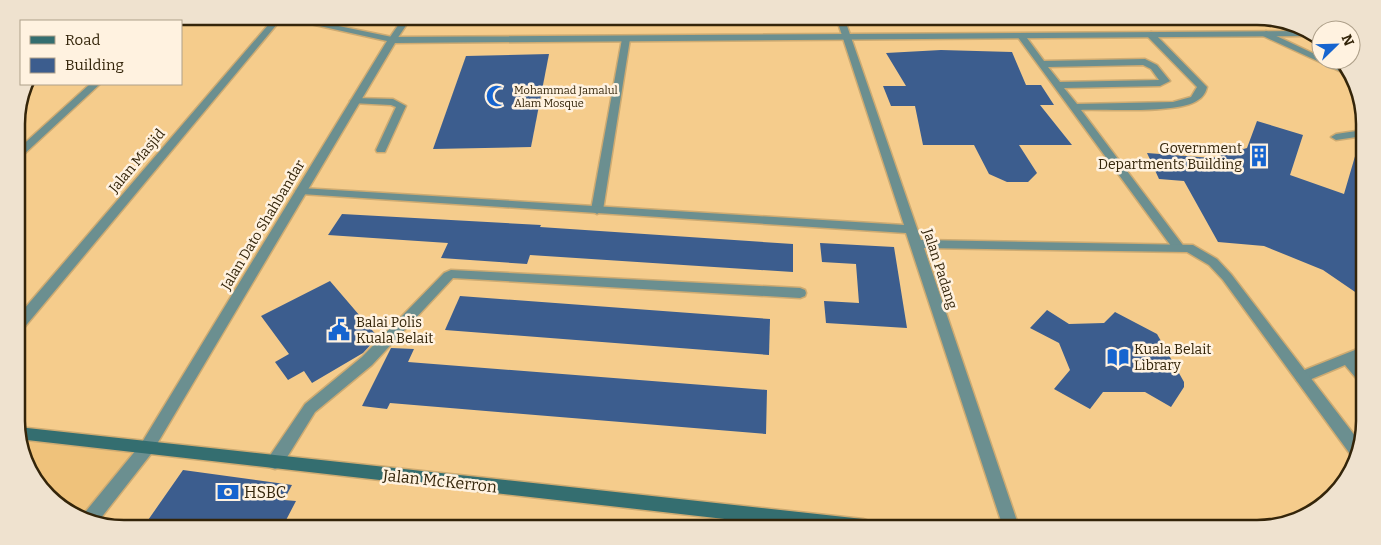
<svg xmlns="http://www.w3.org/2000/svg" width="1381" height="545" font-family="Bitter,serif">
<style>
.built{fill:#efc27b}
.building{fill:#3c5d8e}
.lines{fill:none;stroke-linecap:round;stroke-linejoin:round}
.service-casing{stroke:#ceab72;stroke-width:3}
.minor-casing{stroke:#ceab72;stroke-width:3}
.tertiary-casing{stroke:#ceab72;stroke-width:3}
.secondary-casing{stroke:#ceab72;stroke-width:3}
.service{fill:#6b8f90;fill-rule:evenodd}
.minor{fill:#6b8f90;fill-rule:evenodd}
.tertiary{fill:#6b8f90;fill-rule:evenodd}
.secondary{fill:#346e70;fill-rule:evenodd}
.labels{text-anchor:middle;dominant-baseline:central;stroke-width:5;stroke-linejoin:round;paint-order:stroke}
.far-poi-label{font-size:11px;fill:#34250a;stroke:#fff2e0;text-anchor:start}
.poi-label{font-size:14px;fill:#34250a;stroke:#fff2e0;text-anchor:start}
.street-label{font-size:14px;fill:#34250a;stroke:#fff2e0}
.near-street-label{font-size:16px;fill:#34250a;stroke:#fff2e0}
.near-poi-label{font-size:16px;fill:#34250a;stroke:#fff2e0;text-anchor:start}
.rim{fill:none;stroke:#34250a;stroke-width:2.5}
</style>
<rect width="100%" height="100%" fill="#f5cc8c"/>
<!-- built -->
<polygon class="built" points="18,434 146,449 89,523 43,492 18,442"/>
<!-- building -->
<g class="building">
<polygon points="941,50 1012,52 1026,85 1041,85 1054,105 1040,105 1072,145 1019,145 1037,173 1028,182 1007,182 989,174 974,145 923,145 915,106 891,106 883,86 906,86 886,53"/>
<polygon points="549,54 531,147 433,149 466,56"/>
<polygon points="1257,121 1303,135 1290,175 1344,194 1358,146 1363,147 1361,296 1323,270 1264,246 1218,242 1184,181 1159,179 1147,153 1212,158 1247,148"/>
<polygon points="342,214 541,225 540,227 793,244 793,272 530,255 527,264 441,258 448,243 328,235"/>
<polygon points="820,243 894,247 907,328 826,323 824,301 859,303 856,264 822,262"/>
<polygon points="330,281 378,337 363,353 312,383 304,371 288,380 275,362 289,354 261,316"/>
<polygon points="460,296 770,319 769,355 445,330"/>
<polygon points="1047,310 1069,324 1104,323 1115,312 1157,334 1184,382 1184,387 1171,407 1145,392 1103,392 1090,409 1054,389 1070,370 1059,343 1030,328"/>
<polygon points="391,348 414,349 408,362 767,390 766,434 390,403 387,409 362,406"/>
<polygon points="183,470 292,485 284,500 296,501 284,524 146,523"/>
</g>
<g class="lines">
<!-- service casing -->
<g class="service-casing">
<g id="service">
<path d="M1151 32 1154 33 1205 85 1207 87C1206 92 1203 97 1198 100 1180 114 1106 109 1081 110L1182 244 1184 247 1178 251 1174 250 1017 36 1024 34 1044 61 1145 59 1157 65 1170 81 1160 86 1064 88 1077 104 1173 102 1191 97 1197 87 1148 37 1147 35ZM1143 65 1151 69 1159 80 1060 82 1048 67Z"/>
<polygon points="626,36 630,39 603,210 597,214 591,210 622,39"/>
<polygon points="355,98 393,99 406,106 385,152 377,152 376,150 396,107 391,105 352,103 350,101"/>
<polygon points="1363,130 1363,136 1336,140 1331,137 1336,134"/>
<polygon points="451,270 800,288 805,290 806,293 805,296 800,298 453,278 372,365 315,412 281,467 275,469 269,467 267,462 269,457 305,404 362,357 444,273"/>
<polygon points="1360,348 1360,359 1357,360 1360,364 1360,379 1355,377 1345,365 1302,383 1297,381 1295,377 1297,373"/>
</g>
</g>
<!-- minor casing -->
<g class="minor-casing">
<g id="minor">
<polygon points="163,16 172,16 167,21 159,21"/>
<polygon points="275,17 283,17 23,329 18,330 18,316"/>
<polygon points="403,18 411,18 395,42 389,42 388,40"/>
<polygon points="837,20 845,20 921,240 1193,245 1217,259 1231,274 1359,441 1359,456 1357,459 1353,458 1223,280 1209,265 1187,252 924,248 1019,527 1003,527 906,233 301,194 295,191 301,188 904,225"/>
<polygon points="1266,31 1321,57 1321,60 1327,60 1345,69 1348,75 1263,36 1262,34"/>
<polygon points="90,84 100,84 21,157 17,158 17,150"/>
</g>
</g>
<!-- tertiary casing -->
<g class="tertiary-casing">
<polygon id="tertiary" points="279,17 295,17 392,37 1306,31 1312,36 395,43 151,454 97,523 89,523 82,516 141,444 387,41"/>
</g>
<!-- secondary casing -->
<g class="secondary-casing">
<polygon id="secondary" points="18,427 863,519 869,521 871,527 787,526 18,439"/>
</g>
<!-- service -->
<use href="#service" class="service"/>
<!-- minor -->
<use href="#minor" class="minor"/>
<!-- tertiary -->
<use href="#tertiary" class="tertiary"/>
<!-- secondary -->
<use href="#secondary" class="secondary"/>
</g>
<!-- icons -->
<defs>
<g id="mosque-bare" transform="scale(1.725)"><path d="M3.5-4.9A6 6 0 1 0 3.5 4.9A5 5 0 1 1 3.5-4.9Z" fill="#1664cf" stroke="#fff2e0" stroke-width="2.5" paint-order="stroke"/></g>
<g id="building-bare" transform="scale(1.725)"><path d="M-4-6H4V6H1V3H-1V6H-4ZM-2.5-4.3h1.7v1.8h-1.7ZM.8-4.3h1.7v1.8H.8ZM-2.5-1h1.7V.8h-1.7ZM.8-1h1.7V.8H.8Z" fill="#1664cf" stroke="#fff2e0" stroke-width="2.5" paint-order="stroke"/></g>
<g id="civic-bare" transform="scale(1.725)"><path d="M-.6-6.5H3V-4.5H.6V-3L4-1V1h2V6H-6V1h2V-1L-.6-3ZM-1.2 2.5V6h2.4V2.5Z" fill="#1664cf" stroke="#fff2e0" stroke-width="2.5" paint-order="stroke"/></g>
<g id="library-bare" transform="scale(1.725)"><path d="M-6-4Q-3-5.5-.7-3.5V5Q-3 3-6 4ZM6-4Q3-5.5 .7-3.5V5Q3 3 6 4Z" fill="#1664cf" stroke="#fff2e0" stroke-width="2.5" paint-order="stroke"/></g>
<g id="bank-bare" transform="scale(1.725)"><path d="M-6-4H6V4H-6ZM0-2.3a2.3 2.3 0 1 0 0 4.6a2.3 2.3 0 1 0 0-4.6Z" fill="#1664cf" stroke="#fff2e0" stroke-width="2.5" paint-order="stroke"/></g>
</defs>
<g fill-rule="evenodd">
<use href="#mosque-bare" x="497" y="96"/>
<use href="#building-bare" x="1259" y="156"/>
<use href="#civic-bare" x="339" y="330"/>
<use href="#library-bare" x="1118" y="357"/>
<use href="#bank-bare" x="228" y="492"/>
</g>
<g class="labels">
<!-- far-poi labels -->
<g class="far-poi-label">
<text x="514" y="90">Mohammad Jamalul<tspan x="514" dy="13">Alam Mosque</tspan></text>
</g>
<!-- poi labels -->
<g class="poi-label">
<text x="1242" y="148" text-anchor="end">Government<tspan x="1242" dy="16">Departments Building</tspan></text>
<text x="356" y="322">Balai Polis<tspan x="356" dy="16">Kuala Belait</tspan></text>
<text x="1134" y="349">Kuala Belait<tspan x="1134" dy="16">Library</tspan></text>
</g>
<!-- street labels -->
<g class="street-label">
<text transform="translate(137 161) rotate(-50)">Jalan Masjid</text>
<text transform="translate(263 225) rotate(-59)">Jalan Dato Shahbandar</text>
<text transform="translate(940 269) rotate(72)">Jalan Padang</text>
</g>
<!-- near-street labels -->
<g class="near-street-label">
<text transform="translate(440 481) rotate(6)">Jalan McKerron</text>
</g>
<!-- near-poi labels -->
<g class="near-poi-label">
<text x="244" y="492">HSBC</text>
</g>
</g>
<!-- crop -->
<path d="M0 0H1381V545H0ZM124 25H1257A99 99 0 0 1 1356 124V421A99 99 0 0 1 1257 520H124A99 99 0 0 1 25 421V124A99 99 0 0 1 124 25Z" fill="#efe2cf" fill-rule="evenodd"/>
<path class="rim" d="M124 25H1257A99 99 0 0 1 1356 124V421A99 99 0 0 1 1257 520H124A99 99 0 0 1 25 421V124A99 99 0 0 1 124 25Z"/>
<!-- legend -->
<rect x="20" y="20" width="162" height="65" fill="#fff2e0" stroke="#aea08a"/>
<rect x="30" y="36" width="25" height="8" fill="#346e70" stroke="#aea08a"/>
<text x="65" y="45" font-size="15" fill="#34250a">Road</text>
<rect x="30" y="58" width="25" height="15" fill="#3c5d8e" stroke="#aea08a"/>
<text x="65" y="70" font-size="15" fill="#34250a">Building</text>
<!-- north arrow -->
<g transform="translate(1336 45) rotate(67)"><circle r="24" fill="#fff2e0" stroke="#aea08a"/>
<path d="M0-4L9 19L0 12L-9 19Z" fill="#1664cf"/>
<text y="-8" font-size="14" font-weight="bold" text-anchor="middle" fill="#34250a">N</text>
</g>
</svg>
